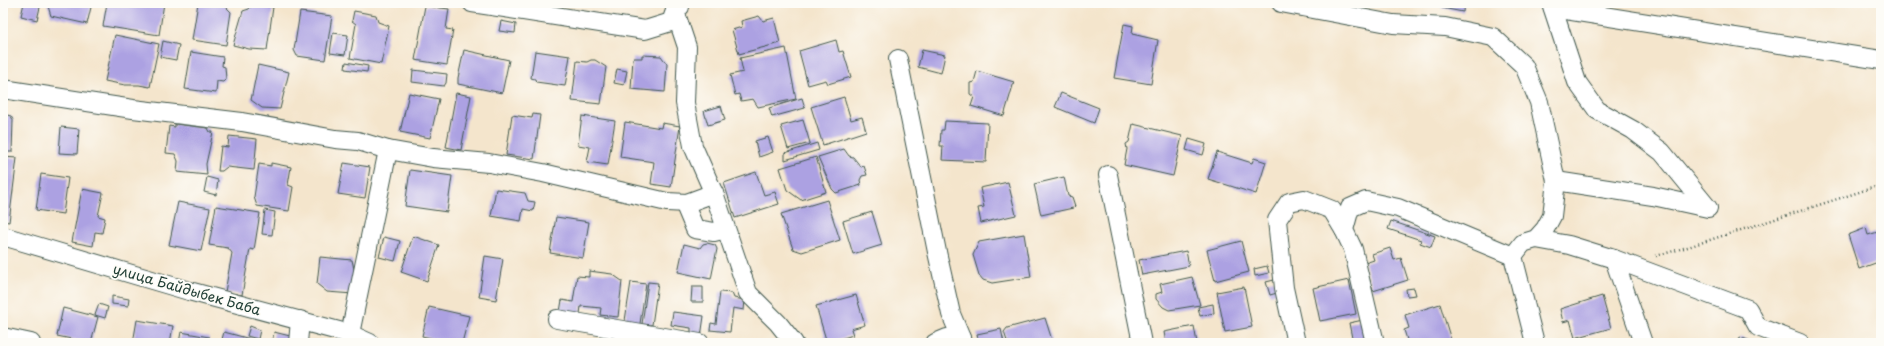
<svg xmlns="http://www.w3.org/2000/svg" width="1884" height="346" font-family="'Playpen Sans',sans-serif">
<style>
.building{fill:#aca1e2}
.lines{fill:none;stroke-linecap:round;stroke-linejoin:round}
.street-casing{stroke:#3f564b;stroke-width:20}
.path{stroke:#3f564b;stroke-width:2.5;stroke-dasharray:1 3;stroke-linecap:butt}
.street{stroke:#fff;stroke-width:18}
.labels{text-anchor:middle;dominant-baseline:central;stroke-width:3.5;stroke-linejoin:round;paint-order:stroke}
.street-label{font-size:14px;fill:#1f3d34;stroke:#fdfcf7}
</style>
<rect width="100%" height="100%" fill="#fdfcf7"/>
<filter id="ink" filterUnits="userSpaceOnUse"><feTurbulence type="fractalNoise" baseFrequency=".025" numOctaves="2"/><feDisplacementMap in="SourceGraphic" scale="8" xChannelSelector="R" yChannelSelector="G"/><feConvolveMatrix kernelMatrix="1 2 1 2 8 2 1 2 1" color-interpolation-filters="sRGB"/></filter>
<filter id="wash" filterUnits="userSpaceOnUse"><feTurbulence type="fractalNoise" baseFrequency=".012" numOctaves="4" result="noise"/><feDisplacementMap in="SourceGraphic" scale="16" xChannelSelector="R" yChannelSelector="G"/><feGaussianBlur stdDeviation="0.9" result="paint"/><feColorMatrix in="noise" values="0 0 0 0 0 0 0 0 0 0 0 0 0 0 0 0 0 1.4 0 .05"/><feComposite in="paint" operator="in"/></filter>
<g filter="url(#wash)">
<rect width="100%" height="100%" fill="#f4e5cc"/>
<g id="blocks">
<!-- building -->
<g class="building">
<polygon points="24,3 41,3 37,20 21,16"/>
<polygon points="47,3 92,3 87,24 51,16"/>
<polygon points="107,3 164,3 159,35 103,26"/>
<polygon points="198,3 222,3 231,12 226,45 192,40"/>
<polygon points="1443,3 1464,3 1463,12 1442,8"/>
<polygon points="252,5 273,7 267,50 249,49 233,45 243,11 249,9"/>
<polygon points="425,6 449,9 446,29 453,30 447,65 415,60"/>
<polygon points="354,11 376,15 378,22 389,26 381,64 350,58 356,24 352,21"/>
<polygon points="300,12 332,16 325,60 297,56 294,50"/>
<polygon points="759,16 763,21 774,18 780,43 739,54 732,30 742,27 741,21"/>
<polygon points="501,21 516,24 515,33 499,31"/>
<polygon points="1124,24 1133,26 1132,34 1158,40 1151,84 1114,78"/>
<polygon points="333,33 348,35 345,55 330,53"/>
<polygon points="115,35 159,44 150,87 139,85 125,85 105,81"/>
<polygon points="836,40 839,52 843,51 851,77 828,84 826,80 808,85 799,51"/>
<polygon points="163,41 179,45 176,60 160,57"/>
<polygon points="786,48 796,99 758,107 753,99 741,101 739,94 735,95 730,75 743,72 740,58"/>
<polygon points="464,50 509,60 502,93 458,84 458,78"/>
<polygon points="922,50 945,55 941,73 918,67"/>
<polygon points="535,51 570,56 565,86 536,82 535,79 531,78"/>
<polygon points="191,52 223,57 222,66 225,67 226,79 223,82 217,81 216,93 185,89"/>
<polygon points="642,55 661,56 667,64 665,92 631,89 633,58 642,58"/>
<polygon points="591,60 595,60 606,67 601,104 572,101 577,61 587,62"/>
<polygon points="346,62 368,66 367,72 345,69"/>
<polygon points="258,65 289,72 280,109 262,108 251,100"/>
<polygon points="617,69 627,71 624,85 614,83"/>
<polygon points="413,70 447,74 446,83 444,86 412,82"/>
<polygon points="977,71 1014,82 1004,116 971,106 974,97 970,94 970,83 974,82"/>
<polygon points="409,93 439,99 430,138 400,132"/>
<polygon points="456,93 471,96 461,150 446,147"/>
<polygon points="1061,93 1099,108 1094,123 1055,107"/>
<polygon points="844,97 851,120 862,117 866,131 823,145 811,107"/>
<polygon points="802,98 805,108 772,117 769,108"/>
<polygon points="721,106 725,120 708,125 704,111"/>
<polygon points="3,114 11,116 13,120 12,152 3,152"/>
<polygon points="533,114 540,115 534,159 506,155 512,115 532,118"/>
<polygon points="582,116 615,121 608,165 587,162 590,147 578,145"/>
<polygon points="803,120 810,143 788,149 781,126"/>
<polygon points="945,121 988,123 986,162 942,160 943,146 940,146 941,130 944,130"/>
<polygon points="625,122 661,128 662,123 680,126 671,187 651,184 654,162 620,157"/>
<polygon points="175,124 208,128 210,132 213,132 206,164 207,175 177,172 178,161 175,154 166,153 169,126 175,127"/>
<polygon points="1133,124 1182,136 1173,176 1124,165 1127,149 1126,144 1129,142"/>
<polygon points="61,127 79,129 77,154 59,153"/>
<polygon points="229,136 257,139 254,170 227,167 222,171 218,171 221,146 228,147"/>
<polygon points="768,137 773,152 759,157 755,141"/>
<polygon points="1189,139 1206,144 1203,155 1186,150"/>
<polygon points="817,143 819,150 785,160 785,153"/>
<polygon points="844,149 849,156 853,157 861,167 864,166 867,175 862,176 860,180 861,185 836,193 832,189 818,157"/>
<polygon points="1217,152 1252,163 1254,158 1266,162 1256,194 1208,179"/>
<polygon points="3,157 17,158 9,222 3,221"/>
<polygon points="816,157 826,192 801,200 787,190 780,168"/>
<polygon points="271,163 291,167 288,185 293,187 289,211 257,206 254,197 259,164 271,166"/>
<polygon points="344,163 370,167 365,198 338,194"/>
<polygon points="410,170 452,176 447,212 405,206"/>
<polygon points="756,172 764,195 775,192 779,204 735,218 724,183"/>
<polygon points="41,174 68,178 63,214 36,210"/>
<polygon points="207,177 218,180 216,195 204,192"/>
<polygon points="1064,177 1068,196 1072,197 1075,206 1073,208 1041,215 1034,184"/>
<polygon points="1008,182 1016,215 981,223 978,208 984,207 980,188"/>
<polygon points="82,189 103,193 98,216 105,218 102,233 95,232 93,246 72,242"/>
<polygon points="496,189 525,193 528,201 535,202 533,211 523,209 521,221 491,216"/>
<polygon points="827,200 840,240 802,252 793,249 781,214"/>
<polygon points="178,202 210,208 201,251 169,245"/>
<polygon points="216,206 260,213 254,250 250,249 242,295 225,292 232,253 228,248 209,245"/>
<polygon points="265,210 275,212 272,235 262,234"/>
<polygon points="872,212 882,245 853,254 843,221"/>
<polygon points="556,217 589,222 583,258 550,253"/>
<polygon points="1391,221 1435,236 1431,247 1420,243 1421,240 1388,229"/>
<polygon points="1866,228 1868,235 1881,231 1881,261 1859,269 1848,235"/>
<polygon points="1024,234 1031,277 992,283 983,280 979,275 973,255 979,242"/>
<polygon points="413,236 439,245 427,281 401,272"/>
<polygon points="384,237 400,241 395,261 379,257"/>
<polygon points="1241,241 1249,272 1215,281 1207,250"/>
<polygon points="707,243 715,245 717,249 711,279 678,272 684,244 700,248 703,244"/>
<polygon points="1390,248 1394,260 1401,258 1408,280 1373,291 1365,263 1374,260 1372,254"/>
<polygon points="1186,251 1189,266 1142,275 1139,260"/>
<polygon points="485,256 503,259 496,300 479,297"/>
<polygon points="320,257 352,260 355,274 353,294 327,292 317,284"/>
<polygon points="1267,266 1269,273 1255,276 1254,269"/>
<polygon points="589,271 612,274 622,281 618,317 600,315 601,308 581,306 580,314 560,312 562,300 573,302 577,276 589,277"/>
<polygon points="1192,277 1200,305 1169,310 1163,307 1156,299 1156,294 1162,292 1160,284"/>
<polygon points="1274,280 1277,293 1270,295 1266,282"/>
<polygon points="1349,280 1356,314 1320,321 1313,288"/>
<polygon points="631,282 646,284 639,330 624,327"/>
<polygon points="648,282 658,283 652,325 642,324"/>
<polygon points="692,287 703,287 703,302 691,302"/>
<polygon points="1244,287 1252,327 1225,332 1217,292"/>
<polygon points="1414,288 1416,295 1407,296 1406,289"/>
<polygon points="720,292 732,293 734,298 745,300 744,310 733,308 730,332 710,330 711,323 716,324"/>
<polygon points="856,295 865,325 851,329 853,335 827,343 816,306"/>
<polygon points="112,296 129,299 128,306 112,304"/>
<polygon points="1602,296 1611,328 1575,338 1570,320 1563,322 1560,309"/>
<polygon points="99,304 108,307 105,318 95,315"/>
<polygon points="1213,304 1214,313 1200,316 1198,307"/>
<polygon points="1440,304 1451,340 1441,343 1408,343 1404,330 1409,328 1405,315"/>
<polygon points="429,307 469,316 462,343 452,343 422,336"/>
<polygon points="63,308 98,317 91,343 57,336"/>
<polygon points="673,312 704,316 701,337 691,336 691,328 671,325"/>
<polygon points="1045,318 1052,340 1049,341 1049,343 1010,343 1007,341 1004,332 1007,328"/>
<polygon points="137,320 173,326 170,343 133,343"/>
<polygon points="1363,320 1368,343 1353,343 1349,323"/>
<polygon points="250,326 260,330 258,339 247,336"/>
<polygon points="1194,326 1197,343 1166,343 1164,332"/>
<polygon points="1001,329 1004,343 979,343 977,334"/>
<polygon points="181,332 209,337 208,343 179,343"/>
<polygon points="224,332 258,341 258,343 221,343"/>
<polygon points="274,332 290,336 288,343 272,343"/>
<polygon points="1740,337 1756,343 1738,343"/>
</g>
</g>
</g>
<g filter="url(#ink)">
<use href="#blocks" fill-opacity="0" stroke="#3f564b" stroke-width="1"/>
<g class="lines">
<!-- street casing -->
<g class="street-casing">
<g id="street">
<polyline points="472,3 645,30 671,22 675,11 680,7"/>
<polyline points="1281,3 1393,24 1445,27 1493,37 1524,66 1539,102 1556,181 1552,216 1545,229 1536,239 1523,243 1513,256 1535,343"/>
<polyline points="1551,3 1577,82 1597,110 1633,130 1662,152 1708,208 1653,196 1556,181"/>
<polyline points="1553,8 1881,60"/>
<polyline points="675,11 687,47 685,103 693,146 715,196 748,293 778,323 794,343"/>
<polyline points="898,59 937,252 951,314 961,338"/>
<polyline points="3,89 133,109 242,122 335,139 358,141 388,150 433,158 489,163 543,173 667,202 687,203 714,193"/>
<polyline points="1108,175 1142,343"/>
<polyline points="684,203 695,229 714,232 726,229"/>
<polyline points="3,236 189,291 350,334 370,343"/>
<polyline points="1536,239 1569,245 1614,259 1643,343"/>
<polyline points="1614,259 1748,309 1758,327 1800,343"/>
<polyline points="557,319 700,343"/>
<polyline points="350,334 388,150"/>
<polyline points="3,337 31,343"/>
<polyline points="298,343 300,320"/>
<polyline points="935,343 947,338 961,338 962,343"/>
<polyline points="1296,343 1284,288 1277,220 1289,202 1304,199 1332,210 1344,230"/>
<polyline points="1375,343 1353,249 1344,230 1350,208 1366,201 1398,208 1513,256"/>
</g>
</g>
<!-- path -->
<polyline class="path" points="1656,256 1691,246 1881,185"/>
<!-- street -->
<use href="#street" class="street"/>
</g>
</g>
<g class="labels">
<!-- street labels -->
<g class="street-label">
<text transform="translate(187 289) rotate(16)">улица Байдыбек Баба</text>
</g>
</g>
<!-- margin -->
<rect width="1884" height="346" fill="none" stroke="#fdfcf7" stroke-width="16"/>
</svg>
